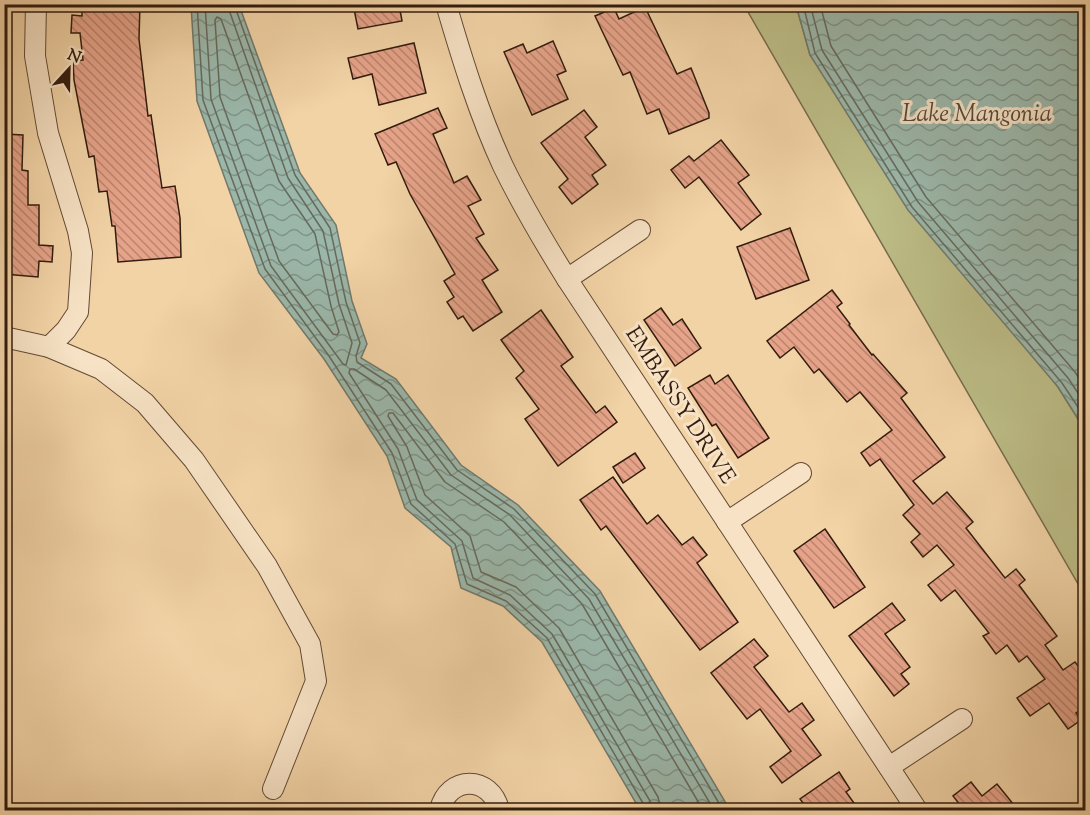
<svg xmlns="http://www.w3.org/2000/svg" width="1090" height="815" font-family="'Sorts Mill Goudy',serif">
<style>
.park{fill:#bcbc86;stroke:#776c4a;stroke-width:1.5}
.water{fill:url(#water-waves);stroke:#71796c;stroke-width:1.5}
.lines{fill:none;stroke-linecap:round;stroke-linejoin:round}
.shore{stroke:#666a5c;stroke-width:1.5}
.building{fill:url(#building-back-hatch);stroke:#321c0e;stroke-width:1.5}
.minor-casing{stroke:#624a34;stroke-width:22}
.minor{stroke:#f7e2c5;stroke-width:20}
.labels{text-anchor:middle;dominant-baseline:central;stroke-width:6;stroke-linejoin:round;paint-order:stroke}
.street-label{font-size:22px;fill:#321c0e;stroke:#f7e2c5}
.water-label{font-size:24px;font-style:italic;fill:#524a3d;stroke:#f7e2c5}
</style>
<defs>
<pattern id="water-waves" width="16" height="10" patternUnits="userSpaceOnUse" patternTransform="scale(1.5)"><rect width="16" height="10" fill="#9bb7aa"/><path d="M0 5q4-4 8 0t8 0" fill="none" stroke="#7f9489"/></pattern>
<pattern id="building-back-hatch" width="6" height="6" patternUnits="userSpaceOnUse" patternTransform="scale(1.5)"><rect width="6" height="6" fill="#e6a389"/><path d="M-1 5l2 2M0 0l6 6M5-1l2 2" fill="none" stroke="#bb846e"/></pattern>
</defs>
<rect width="100%" height="100%" fill="#f2d3a6"/>
<filter id="stains"><feTurbulence type="fractalNoise" baseFrequency=".00333" numOctaves="4"/><feColorMatrix values="0 0 0 0 .2 0 0 0 0 .09 0 0 0 0 .02 0 0 0 .5 -.17"/></filter>
<radialGradient id="worn" r=".72"><stop offset=".6" stop-color="#630" stop-opacity="0"/><stop offset="1" stop-color="#630" stop-opacity=".3"/></radialGradient>
<!-- park -->
<polygon class="park" points="744,5 796,5 810,55 1058,387 1085,430 1085,596"/>
<!-- water -->
<g class="water">
<polygon points="191,5 239,5 300,173 336,225 352,301 367,344 361,358 396,379 461,465 518,505 600,591 730,810 640,810 542,642 503,606 461,588 451,547 405,508 387,456 324,359 259,273 197,101"/>
<polygon points="796,5 1085,5 1085,430 1058,387 908,210 810,55"/>
</g>
<g class="lines">
<!-- shore -->
<g class="shore">
<polyline points="197,4 203,100 265,269 329,356 392,453 411,504 455,544 467,584 506,601 547,638 644,805 645,810"/>
<polyline points="205,4 211,99 271,266 343,364 346,365 352,343 339,304 323,231 288,178 227,4"/>
<polyline points="234,4 295,175 330,228 346,302 360,343 356,356 357,362 391,384 457,470 514,509 595,594 723,810"/>
<polyline points="803,4 815,53 912,207 1062,383 1086,419"/>
<polyline points="810,4 822,50 918,202 1068,378 1086,405"/>
<polyline points="820,4 831,46 926,197 1075,372 1086,389"/>
<polygon points="217,17 221,19 279,181 315,234 331,306 339,332 337,335 333,334 279,261 220,97 215,20"/>
<polyline points="652,810 650,801 552,634 510,595 473,578 462,541 417,500 398,449 349,373 350,369 354,369 386,390 451,475 510,515 589,599 714,810"/>
<polyline points="661,810 658,797 559,628 516,587 481,572 470,536 425,495 407,447 388,416 389,413 393,413 445,482 504,522 582,604 703,810"/>
</g>
</g>
<!-- building -->
<g class="building">
<polygon points="82,4 140,4 139,39 148,116 151,115 162,188 175,186 180,218 181,257 118,262 115,226 112,226 107,191 99,192 94,156 89,157 74,80 73,61 83,60 80,33 71,33 72,15 82,16"/>
<polygon points="353,4 399,4 402,21 358,29"/>
<polygon points="645,7 677,74 691,68 709,113 709,118 669,134 659,109 647,114 630,72 623,75 595,16 614,8 619,19"/>
<polygon points="553,41 566,71 557,75 568,99 532,115 504,52 523,44 527,53"/>
<polygon points="414,43 426,93 379,105 372,74 353,79 348,58"/>
<polygon points="438,108 447,128 433,134 454,183 467,176 481,200 468,206 484,234 476,238 498,270 482,280 502,312 473,331 463,316 458,319 447,302 454,297 444,281 455,274 410,194 396,162 388,165 375,134"/>
<polygon points="584,110 597,127 585,137 606,165 592,175 598,184 572,204 559,187 568,179 541,143"/>
<polygon points="4,134 23,135 22,170 28,171 28,205 39,205 39,245 53,246 52,262 39,261 38,277 4,274"/>
<polygon points="721,140 749,175 738,183 761,214 741,230 699,177 685,188 671,170 689,156 694,161"/>
<polygon points="790,228 809,280 756,299 737,247"/>
<polygon points="832,290 842,303 837,307 850,324 849,325 872,355 873,354 907,393 901,398 945,457 913,481 933,504 947,492 973,522 966,528 1005,578 1016,569 1025,580 1019,585 1057,636 1045,645 1063,670 1075,662 1086,676 1086,706 1076,713 1081,720 1068,729 1049,703 1030,716 1017,698 1045,679 1027,656 1019,662 1007,645 996,654 983,636 989,633 955,590 941,601 928,585 954,565 937,545 923,557 911,542 920,534 903,515 914,505 880,459 870,466 861,453 892,430 860,392 847,402 819,369 814,373 794,347 780,358 767,341"/>
<polygon points="661,308 673,325 682,319 701,348 675,366 644,320"/>
<polygon points="541,310 573,357 561,366 596,413 605,406 617,422 558,466 525,419 539,409 516,378 524,371 501,340"/>
<polygon points="710,375 715,384 728,375 769,438 738,458 716,424 712,426 688,388"/>
<polygon points="635,453 645,468 623,483 613,467"/>
<polygon points="613,477 647,524 658,515 682,545 693,537 707,555 697,563 738,622 700,650 606,526 601,530 580,500"/>
<polygon points="825,529 865,587 834,608 794,551"/>
<polygon points="892,603 905,620 885,634 910,667 901,674 909,684 894,696 849,636"/>
<polygon points="754,639 768,656 754,667 789,712 802,703 814,720 802,729 821,755 782,783 770,767 791,751 760,709 747,719 711,673"/>
<polygon points="839,772 850,789 846,792 859,810 808,810 800,799"/>
<polygon points="971,782 982,796 997,784 1018,810 964,810 953,796"/>
</g>
<g class="lines">
<!-- minor casing -->
<g class="minor-casing">
<g id="minor">
<polyline points="36,4 35,56 48,133 78,231 82,253 78,312 66,330 49,347"/>
<path d="M446 4C462 59 479 114 503 166 522 205 544 242 567 279L917 810"/>
<polyline points="567,279 640,230"/>
<polyline points="4,337 49,347 101,369 145,403 194,460 267,566 310,644 316,681 273,789"/>
<polyline points="727,522 801,473"/>
<polyline points="889,767 962,719"/>
<path d="M440 810C448 775 491 775 499 810"/>
</g>
</g>
<!-- minor -->
<use href="#minor" class="minor"/>
</g>
<g class="labels">
<!-- street labels -->
<g class="street-label">
<text transform="translate(679 406) rotate(57)">EMBASSY DRIVE</text>
</g>
<!-- water labels -->
<g class="water-label">
<text x="977" y="115">Lake Mangonia</text>
</g>
</g>
<!-- margin -->
<rect width="1090" height="815" fill="none" stroke="#f2d3a6" stroke-width="24"/>
<rect x="6" y="6" width="1078" height="803" fill="none" stroke="#321c0e" stroke-width="3"/>
<rect x="12" y="12" width="1066" height="791" fill="none" stroke="#321c0e" stroke-width="1.5"/>
<!-- north arrow -->
<g transform="translate(69 69) rotate(22)" stroke="#f7e2c5" stroke-width="4.5" paint-order="stroke">
<path d="M0-4.5L10 22L0 15L-10 22Z" fill="#321c0e"/>
<text y="-9" font-size="16" font-weight="bold" text-anchor="middle" fill="#321c0e">N</text>
</g>
<rect width="100%" height="100%" filter="url(#stains)"/>
<rect width="100%" height="100%" fill="url(#worn)"/>
</svg>
